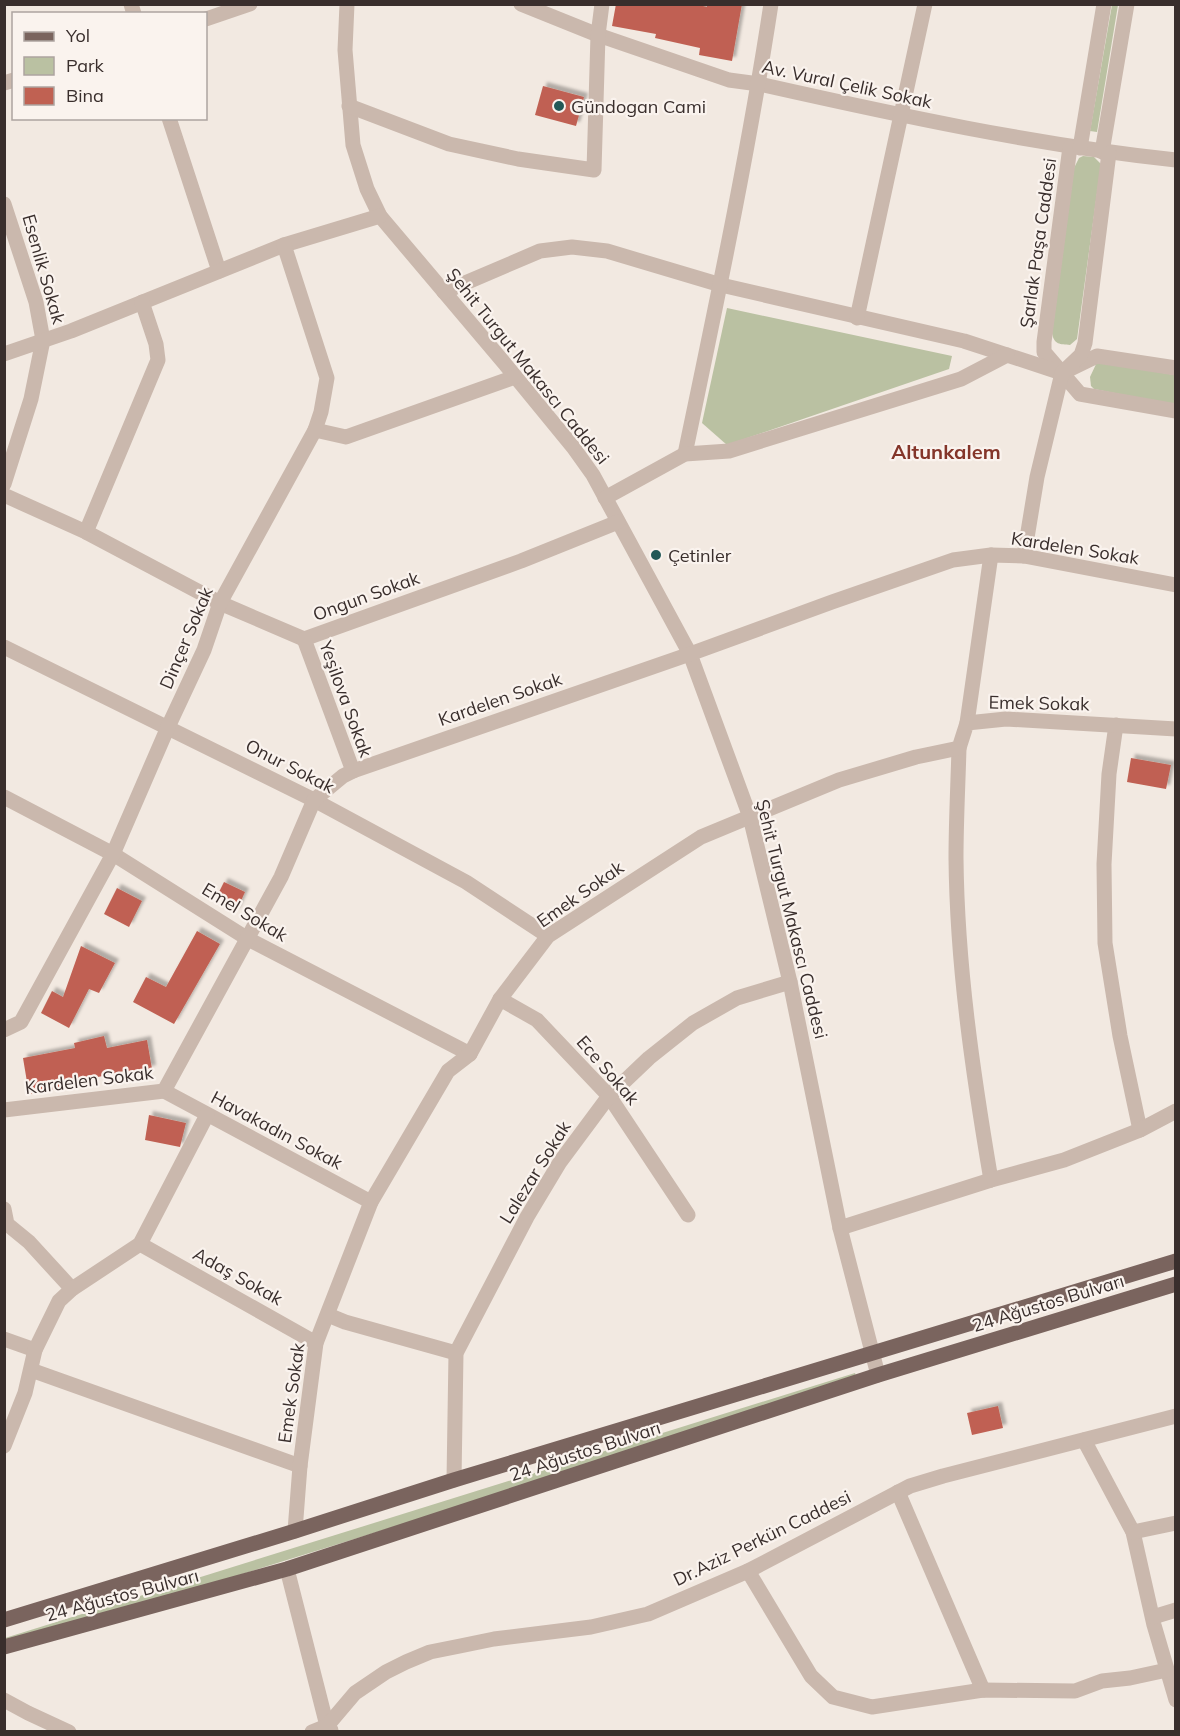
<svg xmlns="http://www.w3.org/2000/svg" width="1180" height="1736" font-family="Mulish,sans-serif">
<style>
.green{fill:#bac1a2}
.building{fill:#c06152;filter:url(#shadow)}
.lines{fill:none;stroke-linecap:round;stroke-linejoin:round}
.minor{stroke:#cab8ad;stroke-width:15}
.major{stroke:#7a645e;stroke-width:15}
.poi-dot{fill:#235957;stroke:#faf3ee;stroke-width:2}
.labels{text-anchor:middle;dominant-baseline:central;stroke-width:4.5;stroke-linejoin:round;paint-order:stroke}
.street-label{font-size:18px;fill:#392e2c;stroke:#faf3ee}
.poi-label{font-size:18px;fill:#392e2c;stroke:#faf3ee;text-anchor:start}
.neighbourhood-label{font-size:20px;font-weight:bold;fill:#843529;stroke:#faf3ee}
</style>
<defs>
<filter id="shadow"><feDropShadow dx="4" dy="-4" stdDeviation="1.5" flood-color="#0004"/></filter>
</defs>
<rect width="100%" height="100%" fill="#f2e9e1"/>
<!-- green -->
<g class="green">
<polygon points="1112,5 1118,5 1097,132 1090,131"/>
<path d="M1083 156 1094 157 1101 164 1077 339 1070 345C1060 344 1054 345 1052 333L1074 168 1079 158Z"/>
<polygon points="727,308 952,356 949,369 727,445 702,423"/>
<polygon points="1097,362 1175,375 1175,405 1094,389 1091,386 1090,377"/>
<polygon points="855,1373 858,1382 5,1648 5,1638"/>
</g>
<!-- building -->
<g class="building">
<polygon points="616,4 695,4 707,7 707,4 742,4 732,61 699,55 700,48 655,38 656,34 612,26"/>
<polygon points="543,86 584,97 576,126 535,115"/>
<polygon points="1131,758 1171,765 1166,789 1127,782"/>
<polygon points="224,882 245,892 236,912 214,902"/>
<polygon points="117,888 142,901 129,927 104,914"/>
<polygon points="197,931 220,944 174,1024 133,1002 146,977 166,987"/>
<polygon points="81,946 115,963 99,993 89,989 69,1028 41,1013 52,991 63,997"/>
<polygon points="104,1036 107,1048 147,1040 152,1069 125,1074 124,1071 72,1083 72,1086 29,1094 23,1058 75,1048 74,1043"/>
<polygon points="149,1115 186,1123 180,1147 145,1140"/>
<polygon points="998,1406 1003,1428 972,1435 967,1413"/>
</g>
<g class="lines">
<!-- minor -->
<g class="minor">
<polyline points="131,4 134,14"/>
<polyline points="347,4 345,50 353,145 367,189 380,216 505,364 573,447 593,475 690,654 750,817 790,982 840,1228 878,1375"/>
<path d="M521 4 598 35 729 80 759 84C897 115 1035 145 1176 160"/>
<polyline points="206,19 250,4"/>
<polyline points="4,83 14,80"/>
<polyline points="349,106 449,144 518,159 594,170 598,35 602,4"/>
<polyline points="169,118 219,271"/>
<polyline points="1070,147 1044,342 1044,352 1080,394 1176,411"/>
<polyline points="1080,148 1104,4"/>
<polyline points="1102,152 1127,4"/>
<polyline points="4,204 36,302 43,340 31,399 4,484"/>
<polyline points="444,292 540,251 572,247 607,251 721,285 964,341 1062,373 1097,356 1176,368"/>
<polyline points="857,318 925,4"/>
<polyline points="4,354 71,331 284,245 380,216"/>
<polyline points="315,430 346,437 515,377"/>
<path d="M685 454C716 305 748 155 771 4"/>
<polyline points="4,495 86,532 220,603 304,639 521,561 618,522"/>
<polyline points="605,498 685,454 729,451 961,379 1007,355"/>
<polyline points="86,532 158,360 156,344 142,302"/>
<polyline points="1024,556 1037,477 1062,373 1081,355 1085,343 1109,153"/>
<polyline points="304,639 353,771"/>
<polyline points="4,647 314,800 466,882 548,936"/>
<polyline points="967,723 991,555"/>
<polyline points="1116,725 1109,774 1104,864 1105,943 1120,1036 1140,1130"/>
<path d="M959 748C958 785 956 821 956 858 957 966 973 1074 991 1180"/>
<polyline points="4,797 113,854 248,939 470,1054"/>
<polyline points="500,999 537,1020 609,1096 688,1215"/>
<polyline points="4,1030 21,1022 113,854 168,727 204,650 220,603 315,430 321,412 327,378 284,245"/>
<polyline points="164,1091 371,1202"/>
<polyline points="4,1110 164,1091 281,877 314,800 343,776 353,771 690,654 832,602 953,560 991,555 1024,556 1176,585"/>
<polyline points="4,1209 7,1224 29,1242 72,1289"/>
<polyline points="840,1228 991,1180 1064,1160 1140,1130 1176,1111"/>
<polyline points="140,1244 316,1343"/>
<polyline points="328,1315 345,1322 456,1353"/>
<polyline points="4,1339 35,1350"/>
<polyline points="31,1370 300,1466"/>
<polyline points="1084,1440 1133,1532 1154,1625 1176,1700"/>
<polyline points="4,1446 25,1393 35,1350 59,1301 72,1289 140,1244 207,1115"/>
<polyline points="454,1480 456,1353 527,1217 560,1162 609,1096 649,1058 693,1023 737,998 790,982"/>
<polyline points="898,1492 983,1690"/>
<polyline points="295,1531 300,1466 316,1343 371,1202 448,1071 470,1054 500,999 548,936 701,837 839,780 916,757 959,748 967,723 1006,719 1176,729"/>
<polyline points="1133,1532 1176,1523"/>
<polyline points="287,1569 327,1726 331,1730"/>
<polyline points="748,1571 811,1676 833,1697 872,1707 983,1690 1075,1691 1102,1681 1130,1678 1167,1670"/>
<polyline points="1153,1617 1176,1610"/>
<polyline points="4,1700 28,1713 69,1732"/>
<polyline points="312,1732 327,1726 355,1693 386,1672 406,1662 430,1652 460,1646 494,1639 591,1627 648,1614 748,1571 910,1486 943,1476 1176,1416"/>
</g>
<!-- major -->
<g class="major">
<polyline points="4,1620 295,1531 454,1480 1176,1261"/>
<polyline points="4,1647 287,1569 878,1375 1176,1284"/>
</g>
</g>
<!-- markers -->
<g class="poi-dot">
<circle cx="559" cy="106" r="6"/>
<circle cx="656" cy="555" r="6"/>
</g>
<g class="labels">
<!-- street labels -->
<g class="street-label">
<text transform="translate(847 84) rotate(12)">Av. Vural Çelik Sokak</text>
<text transform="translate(1038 243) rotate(-82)">Şarlak Paşa Caddesi</text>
<text transform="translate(44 269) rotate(74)">Esenlik Sokak</text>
<text transform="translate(528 366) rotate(51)">Şehit Turgut Makascı Caddesi</text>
<text transform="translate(1075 548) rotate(9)">Kardelen Sokak</text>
<text transform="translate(366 596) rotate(-20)">Ongun Sokak</text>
<text transform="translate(186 638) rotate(-67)">Dinçer Sokak</text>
<text transform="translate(346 699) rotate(70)">Yeşilova Sokak</text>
<text transform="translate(500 699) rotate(-19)">Kardelen Sokak</text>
<text transform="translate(1039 703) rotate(1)">Emek Sokak</text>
<text transform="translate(290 766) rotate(27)">Onur Sokak</text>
<text transform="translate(580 894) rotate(-35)">Emek Sokak</text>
<text transform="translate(245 912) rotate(31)">Emel Sokak</text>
<text transform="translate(792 919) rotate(76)">Şehit Turgut Makascı Caddesi</text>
<text transform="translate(608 1070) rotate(49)">Ece Sokak</text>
<text transform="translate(89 1080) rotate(-7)">Kardelen Sokak</text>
<text transform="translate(277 1130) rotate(28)">Havakadın Sokak</text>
<text transform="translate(535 1172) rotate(-58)">Lalezar Sokak</text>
<text transform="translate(238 1276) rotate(29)">Adaş Sokak</text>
<text transform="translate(1048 1303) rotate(-17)">24 Ağustos Bulvarı</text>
<text transform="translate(291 1393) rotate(-82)">Emek Sokak</text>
<text transform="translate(585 1451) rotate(-18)">24 Ağustos Bulvarı</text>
<text transform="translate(762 1538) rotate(-26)">Dr.Aziz Perkün Caddesi</text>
<text transform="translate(122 1595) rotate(-15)">24 Ağustos Bulvarı</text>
</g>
<!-- poi labels -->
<g class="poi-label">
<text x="571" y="106">Gündogan Cami</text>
<text x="668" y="555">Çetinler</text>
</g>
<!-- neighbourhood labels -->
<g class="neighbourhood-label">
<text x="946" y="451">Altunkalem</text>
</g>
</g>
<!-- border -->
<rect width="1180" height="1736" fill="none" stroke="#392e2c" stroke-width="12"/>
<!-- legend -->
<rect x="12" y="12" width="195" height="108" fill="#faf3ee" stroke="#ada4a0" stroke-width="1.5"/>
<rect x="24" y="32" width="30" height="9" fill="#7a645e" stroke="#ada4a0" stroke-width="1.5"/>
<text x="66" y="42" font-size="18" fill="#392e2c">Yol</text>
<rect x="24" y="57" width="30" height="18" fill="#bac1a2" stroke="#ada4a0" stroke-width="1.5"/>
<text x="66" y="72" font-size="18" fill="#392e2c">Park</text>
<rect x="24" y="87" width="30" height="18" fill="#c06152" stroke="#ada4a0" stroke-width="1.5"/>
<text x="66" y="102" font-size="18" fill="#392e2c">Bina</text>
</svg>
